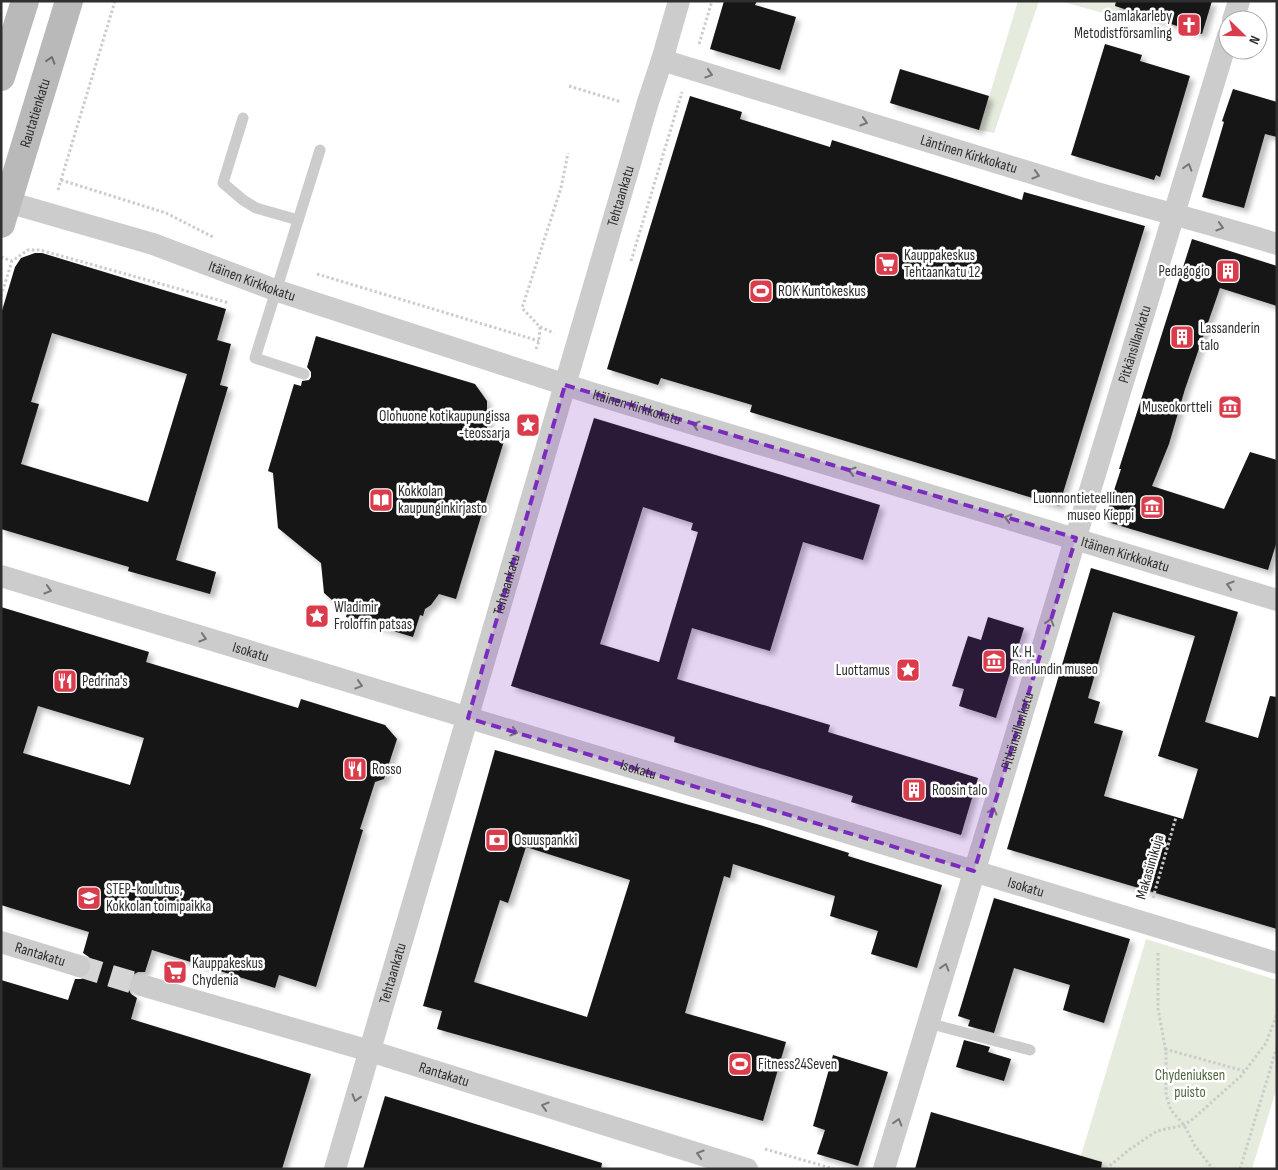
<svg xmlns="http://www.w3.org/2000/svg" width="1278" height="1170" font-family="'Sofia Sans Condensed',sans-serif">
<style>
.green{fill:#e5ebdd}
.building{fill:#161616;fill-rule:evenodd;filter:url(#shadow)}
.lines{fill:none;stroke-linecap:round;stroke-linejoin:round}
.street-tunnel{stroke:#d5d5d5;stroke-width:22;stroke-dasharray:22 11;stroke-linecap:butt}
.path{stroke:#ccc;stroke-width:3;stroke-dasharray:2.5 2.5;stroke-linecap:butt}
.lane{stroke:#ccc;stroke-width:11}
.street{stroke:#ccc;stroke-width:22}
.secondary{stroke:#b9b9b9;stroke-width:28}
.oneway{stroke:#6d6d6d}
.oneway2{stroke:#767676}
.marked{fill:#7b2cbf;fill-opacity:0.2;stroke:#7b2cbf;stroke-width:4;stroke-dasharray:10 6;stroke-linejoin:round}
.labels{text-anchor:middle;dominant-baseline:central;stroke-width:5;stroke-linejoin:round;paint-order:stroke}
.poi-label{font-size:15px;fill:#2f2f2f;stroke:#fff;text-anchor:start}
.street-label{font-size:15px;fill:#2f2f2f;stroke:#fff}
.park-label{font-size:15px;fill:#53683f;stroke:#fff}
</style>
<defs>
<filter id="shadow"><feDropShadow dx="4.5" dy="4.5" stdDeviation="2.5" flood-color="#0004"/></filter>
</defs>
<rect width="100%" height="100%" fill="#fff"/>
<!-- green -->
<g class="green">
<polygon points="1018,1 1039,1 994,133 979,130"/>
<polygon points="1060,1 1115,1 1123,3 1148,1 1142,24"/>
<polygon points="1146,939 1277,980 1277,1087 1252,1169 1077,1169"/>
</g>
<!-- building -->
<g class="building">
<polygon points="724,1 757,1 755,5 796,17 780,70 710,49"/>
<polygon points="1116,1 1212,1 1202,34 1115,6"/>
<polygon points="1105,44 1142,55 1140,61 1190,76 1160,177 1156,175 1154,180 1071,155"/>
<polygon points="900,69 989,96 979,130 890,103"/>
<polygon points="1233,89 1277,102 1277,137 1265,134 1244,208 1202,197 1224,122 1222,121"/>
<polygon points="690,96 742,112 740,119 830,147 832,140 1022,200 1024,192 1145,226 1059,506 750,412 752,405 661,378 658,385 607,369"/>
<polygon points="1192,239 1277,266 1277,306 1220,288 1185,389 1169,444 1152,486 1224,509 1250,452 1277,460 1277,541 1268,570 1104,521 1121,469 1119,469"/>
<path d="M35 253H42L226 309 217 340 231 344 220 385 228 387 176 560 216 572 210 594 128 571 129 567 1 529V314L15 267 21 258ZM52 333 187 374 148 502 21 464 39 404 31 402Z"/>
<polygon points="316,336 475,384 487,401 487,416 490,417 485,435 504,441 456,599 439,594 431,605 425,609 423,616 420,615 413,637 346,617 347,613 324,593 321,563 278,528 273,473 268,471 294,384 301,386 302,381 309,380 311,377 311,372 307,367"/>
<path d="M594 418 880 505 863 560 803 542 770 651 692 628 677 679 830 725 828 732 978 778 961 835 851 802 853 796 674 742 675 737 511 686ZM643 507 693 523 691 530 698 532 659 662 600 644Z"/>
<path d="M1091 568 1238 612 1205 722 1258 738 1270 696 1277 697V929L1007 849ZM1113 612 1195 636 1158 756 1198 769 1183 819 1104 796 1123 731 1094 723 1100 702 1088 698Z"/>
<path d="M1 607 149 652 146 662 298 708 301 699 385 725 397 739 384 779 375 782 360 829 363 830 316 987 279 975 275 988 152 950 145 972H138L132 975 128 982V988L131 994 137 998 131 1019 311 1074 282 1169H1V980L68 1000 75 979H81L88 976 91 970 92 964 89 957 83 953 89 932 1 905ZM38 706 144 738 130 785 23 753Z"/>
<polygon points="988,617 1024,628 996,718 959,706 964,689 952,686 968,636 981,640"/>
<path d="M495 750 760 825 849 853 848 856 942 885 917 968 871 954 878 931 830 916 835 896 733 864 730 878 724 876 685 1013 786 1042 763 1121 437 1029 442 1011 423 1006ZM526 847 630 880 587 1017 474 982 500 900 508 903Z"/>
<polygon points="994,898 1130,939 1104,1023 1063,1010 1070,985 1014,968 994,1033 968,1026 970,1020 958,1016"/>
<polygon points="964,1040 990,1047 988,1052 1011,1059 1004,1081 956,1067"/>
<polygon points="833,1055 888,1072 858,1166 817,1154 825,1130 813,1126"/>
<polygon points="385,1096 602,1163 601,1169 363,1169"/>
<polygon points="931,1112 1102,1162 1101,1169 915,1169"/>
</g>
<g class="lines">
<!-- street-tunnel -->
<polyline class="street-tunnel" points="79,966 141,985"/>
<!-- path -->
<g class="path">
<polyline points="699,44 712,1"/>
<polyline points="569,86 618,101 620,99"/>
<polyline points="61,180 166,213 213,237"/>
<polyline points="58,190 115,1"/>
<polyline points="1,257 12,261"/>
<polyline points="631,261 682,92"/>
<polyline points="317,274 539,341"/>
<polyline points="1,296 12,261 28,250 40,250 229,303"/>
<polyline points="540,327 554,333"/>
<polyline points="536,349 539,341 540,327 522,308 561,188 568,153"/>
<polyline points="1153,898 1176,817"/>
<polyline points="1158,953 1158,1009 1166,1052 1166,1095 1171,1110 1184,1125 1195,1146 1213,1169"/>
<polyline points="1165,1049 1244,1071"/>
<polyline points="765,1149 834,1169"/>
<polyline points="1106,1169 1130,1149 1157,1131 1184,1125 1194,1118 1241,1076 1266,1043 1277,1014"/>
<polyline points="1240,1169 1277,1047"/>
</g>
<!-- lane -->
<g class="lane">
<polyline points="243,118 223,183 243,200 256,208 298,220"/>
<polyline points="304,374 255,358 320,150"/>
<polyline points="928,1023 1030,1050"/>
</g>
<!-- street -->
<g class="street">
<polyline points="1233,20 1239,1"/>
<path id="s1" d="M662 60 1090 191C1152 209 1215 225 1277 244"/>
<path id="s2" d="M1 200 153 244 275 290 591 393 1277 600"/>
<path id="s3" d="M1 576 1277 963"/>
<path id="s4" d="M1 942 79 966"/>
<path id="s5" d="M141 985 370 1051 747 1169"/>
<path id="s6" d="M335 1169 648 102 662 60 679 1"/>
<path id="s7" d="M884 1169 1228 36"/>
</g>
<!-- secondary -->
<g class="secondary">
<polyline points="1,77 25,1"/>
<path id="s8" d="M1 224 69 1"/>
</g>
</g>
<!-- one-way arrows -->
<defs><path id="oneway-chevron" d="M-2-3.5L2.5 0L-2 3.5" fill="none" stroke-width="1.6" stroke-linecap="round" stroke-linejoin="round" transform="scale(1.25)"/></defs>
<use class="oneway" href="#oneway-chevron" transform="translate(51 60) rotate(-73)"/>
<g class="oneway2">
<use href="#oneway-chevron" transform="translate(709 74) rotate(17)"/>
<use href="#oneway-chevron" transform="translate(864 122) rotate(17)"/>
<use href="#oneway-chevron" transform="translate(1188 167) rotate(-73)"/>
<use href="#oneway-chevron" transform="translate(1036 175) rotate(17)"/>
<use href="#oneway-chevron" transform="translate(1220 227) rotate(17)"/>
<use href="#oneway-chevron" transform="translate(696 425) rotate(-163)"/>
<use href="#oneway-chevron" transform="translate(852 471) rotate(-163)"/>
<use href="#oneway-chevron" transform="translate(1008 518) rotate(-163)"/>
<use href="#oneway-chevron" transform="translate(1230 585) rotate(-163)"/>
<use href="#oneway-chevron" transform="translate(48 590) rotate(17)"/>
<use href="#oneway-chevron" transform="translate(1050 622) rotate(-73)"/>
<use href="#oneway-chevron" transform="translate(203 638) rotate(17)"/>
<use href="#oneway-chevron" transform="translate(359 685) rotate(17)"/>
<use href="#oneway-chevron" transform="translate(514 732) rotate(17)"/>
<use href="#oneway-chevron" transform="translate(993 811) rotate(-73)"/>
<use href="#oneway-chevron" transform="translate(945 967) rotate(-73)"/>
<use href="#oneway-chevron" transform="translate(356 1098) rotate(107)"/>
<use href="#oneway-chevron" transform="translate(545 1106) rotate(-163)"/>
<use href="#oneway-chevron" transform="translate(898 1122) rotate(-73)"/>
<use href="#oneway-chevron" transform="translate(700 1154) rotate(-163)"/>
</g>
<!-- marked area -->
<path class="marked" d="M565 385 1076 538 974 871 468 718Z"/>
<!-- icons -->
<defs>
<g id="church-square" transform="scale(1.25)"><rect x="-9" y="-9" width="18" height="18" rx="4" fill="#da3c4c" stroke="#fff"/><path d="M-1.2-6h2.4v3.5h3.3v2.4h-3.3V6h-2.4V-.1h-3.3v-2.4h3.3Z" fill="#fff"/></g>
<g id="supermarket-square" transform="scale(1.25)"><rect x="-9" y="-9" width="18" height="18" rx="4" fill="#da3c4c" stroke="#fff"/><path d="M-6-5.5h2.5l.6 2H6L4.5 2H-2.5L-4.4-4H-6ZM-1.5 3.2a1.3 1.3 0 1 0 .1 0ZM3 3.2a1.3 1.3 0 1 0 .1 0Z" fill="#fff"/></g>
<g id="building-square" transform="scale(1.25)"><rect x="-9" y="-9" width="18" height="18" rx="4" fill="#da3c4c" stroke="#fff"/><path d="M-4-6H4V6H1V3H-1V6H-4ZM-2.5-4.3h1.7v1.8h-1.7ZM.8-4.3h1.7v1.8H.8ZM-2.5-1h1.7V.8h-1.7ZM.8-1h1.7V.8H.8Z" fill="#fff"/></g>
<g id="stadium-square" transform="scale(1.25)"><rect x="-9" y="-9" width="18" height="18" rx="4" fill="#da3c4c" stroke="#fff"/><path d="M0-5a6.5 5 0 1 0 0 10a6.5 5 0 1 0 0-10ZM-3.5-1.8h7v3.6h-7Z" fill="#fff"/></g>
<g id="museum-square" transform="scale(1.25)"><rect x="-9" y="-9" width="18" height="18" rx="4" fill="#da3c4c" stroke="#fff"/><path d="M0-6L6-3V-2H-6V-3ZM-5-1h2V3h-2ZM-1-1h2V3h-2ZM3-1h2V3H3ZM-6 4H6V6H-6Z" fill="#fff"/></g>
<g id="sight-square" transform="scale(1.25)"><rect x="-9" y="-9" width="18" height="18" rx="4" fill="#da3c4c" stroke="#fff"/><path d="M0-6L1.8-2.2L6-1.7L2.9 1.2L3.7 5.4L0 3.3L-3.7 5.4L-2.9 1.2L-6-1.7L-1.8-2.2Z" fill="#fff"/></g>
<g id="library-square" transform="scale(1.25)"><rect x="-9" y="-9" width="18" height="18" rx="4" fill="#da3c4c" stroke="#fff"/><path d="M-6-4Q-3-5.5-.7-3.5V5Q-3 3-6 4ZM6-4Q3-5.5 .7-3.5V5Q3 3 6 4Z" fill="#fff"/></g>
<g id="restaurant-square" transform="scale(1.25)"><rect x="-9" y="-9" width="18" height="18" rx="4" fill="#da3c4c" stroke="#fff"/><path d="M-5-6h1v4h1v-4h1v4h1v-4h1v5L-1.5 .5V6h-2V.5L-5-1ZM5-6V6H3V1.5H1.5Q1.5-4 5-6Z" fill="#fff"/></g>
<g id="bank-square" transform="scale(1.25)"><rect x="-9" y="-9" width="18" height="18" rx="4" fill="#da3c4c" stroke="#fff"/><path d="M-6-4H6V4H-6ZM0-2.3a2.3 2.3 0 1 0 0 4.6a2.3 2.3 0 1 0 0-4.6Z" fill="#fff"/></g>
<g id="school-square" transform="scale(1.25)"><rect x="-9" y="-9" width="18" height="18" rx="4" fill="#da3c4c" stroke="#fff"/><path d="M0-5L7-2L0 1L-7-2ZM-4 1L0 2.5L4 1V4Q0 6-4 4Z" fill="#fff"/></g>
</defs>
<g fill-rule="evenodd">
<use href="#church-square" x="1189" y="25"/>
<use href="#supermarket-square" x="887" y="264"/>
<use href="#building-square" x="1228" y="271"/>
<use href="#stadium-square" x="761" y="291"/>
<use href="#building-square" x="1182" y="337"/>
<use href="#museum-square" x="1230" y="407"/>
<use href="#sight-square" x="528" y="425"/>
<use href="#library-square" x="381" y="500"/>
<use href="#museum-square" x="1152" y="507"/>
<use href="#sight-square" x="317" y="616"/>
<use href="#museum-square" x="994" y="661"/>
<use href="#sight-square" x="908" y="670"/>
<use href="#restaurant-square" x="65" y="681"/>
<use href="#restaurant-square" x="355" y="769"/>
<use href="#building-square" x="914" y="790"/>
<use href="#bank-square" x="497" y="840"/>
<use href="#school-square" x="89" y="898"/>
<use href="#supermarket-square" x="175" y="972"/>
<use href="#stadium-square" x="740" y="1064"/>
</g>
<g class="labels">
<!-- poi labels -->
<g class="poi-label">
<text x="1172" y="16" text-anchor="end">Gamlakarleby<tspan x="1172" dy="17">Metodistförsamling</tspan></text>
<text x="904" y="255">Kauppakeskus<tspan x="904" dy="17">Tehtaankatu 12</tspan></text>
<text x="1210" y="271" text-anchor="end">Pedagogio</text>
<text x="778" y="291">ROK Kuntokeskus</text>
<text x="1200" y="328">Lassanderin<tspan x="1200" dy="17">talo</tspan></text>
<text x="1212" y="407" text-anchor="end">Museokortteli</text>
<text x="510" y="416" text-anchor="end">Olohuone kotikaupungissa<tspan x="510" dy="17">-teossarja</tspan></text>
<text x="398" y="491">Kokkolan<tspan x="398" dy="17">kaupunginkirjasto</tspan></text>
<text x="1134" y="498" text-anchor="end">Luonnontieteellinen<tspan x="1134" dy="17">museo Kieppi</tspan></text>
<text x="334" y="607">Wladimir<tspan x="334" dy="17">Froloffin patsas</tspan></text>
<text x="1012" y="652">K. H.<tspan x="1012" dy="17">Renlundin museo</tspan></text>
<text x="890" y="670" text-anchor="end">Luottamus</text>
<text x="82" y="681">Pedrina's</text>
<text x="372" y="769">Rosso</text>
<text x="932" y="790">Roosin talo</text>
<text x="514" y="840">Osuuspankki</text>
<text x="106" y="889">STEP-koulutus,<tspan x="106" dy="17">Kokkolan toimipaikka</tspan></text>
<text x="192" y="963">Kauppakeskus<tspan x="192" dy="17">Chydenia</tspan></text>
<text x="758" y="1064">Fitness24Seven</text>
</g>
<!-- street labels -->
<g class="street-label">
<text stroke="none"><textPath href="#s8" startOffset="116">Rautatienkatu</textPath></text>
<text stroke="none"><textPath href="#s1" startOffset="321">Läntinen Kirkkokatu</textPath></text>
<text stroke="none"><textPath href="#s6" startOffset="1014">Tehtaankatu</textPath></text>
<text stroke="none"><textPath href="#s2" startOffset="264">Itäinen Kirkkokatu</textPath></text>
<text stroke="none"><textPath href="#s7" startOffset="862">Pitkänsillankatu</textPath></text>
<text stroke="none"><textPath href="#s2" startOffset="669">Itäinen Kirkkokatu</textPath></text>
<text stroke="none"><textPath href="#s2" startOffset="1179">Itäinen Kirkkokatu</textPath></text>
<text stroke="none"><textPath href="#s6" startOffset="609">Tehtaankatu</textPath></text>
<text stroke="none"><textPath href="#s3" startOffset="261">Isokatu</textPath></text>
<text stroke="none"><textPath href="#s7" startOffset="458">Pitkänsillankatu</textPath></text>
<text stroke="none"><textPath href="#s3" startOffset="666">Isokatu</textPath></text>
<text transform="translate(1150 867) rotate(-74)">Makasiinikuja</text>
<text stroke="none"><textPath href="#s3" startOffset="1071">Isokatu</textPath></text>
<text stroke="none"><textPath href="#s4" startOffset="41">Rantakatu</textPath></text>
<text stroke="none"><textPath href="#s6" startOffset="204">Tehtaankatu</textPath></text>
<text stroke="none"><textPath href="#s5" startOffset="316">Rantakatu</textPath></text>
</g>
<!-- park labels -->
<g class="park-label">
<text x="1190" y="1075">Chydeniuksen<tspan x="1190" dy="17">puisto</tspan></text>
</g>
</g>
<!-- border -->
<rect width="1278" height="1170" fill="none" stroke="#2f2f2f" stroke-width="5"/>
<!-- north arrow -->
<g transform="translate(1243 35) rotate(113)"><circle r="24" fill="#ffffff" stroke="#acacac"/>
<path d="M0-4L9 19L0 12L-9 19Z" fill="#da3c4c"/>
<text y="-8" font-size="14" font-weight="bold" text-anchor="middle" fill="#2f2f2f">N</text>
</g>
</svg>
